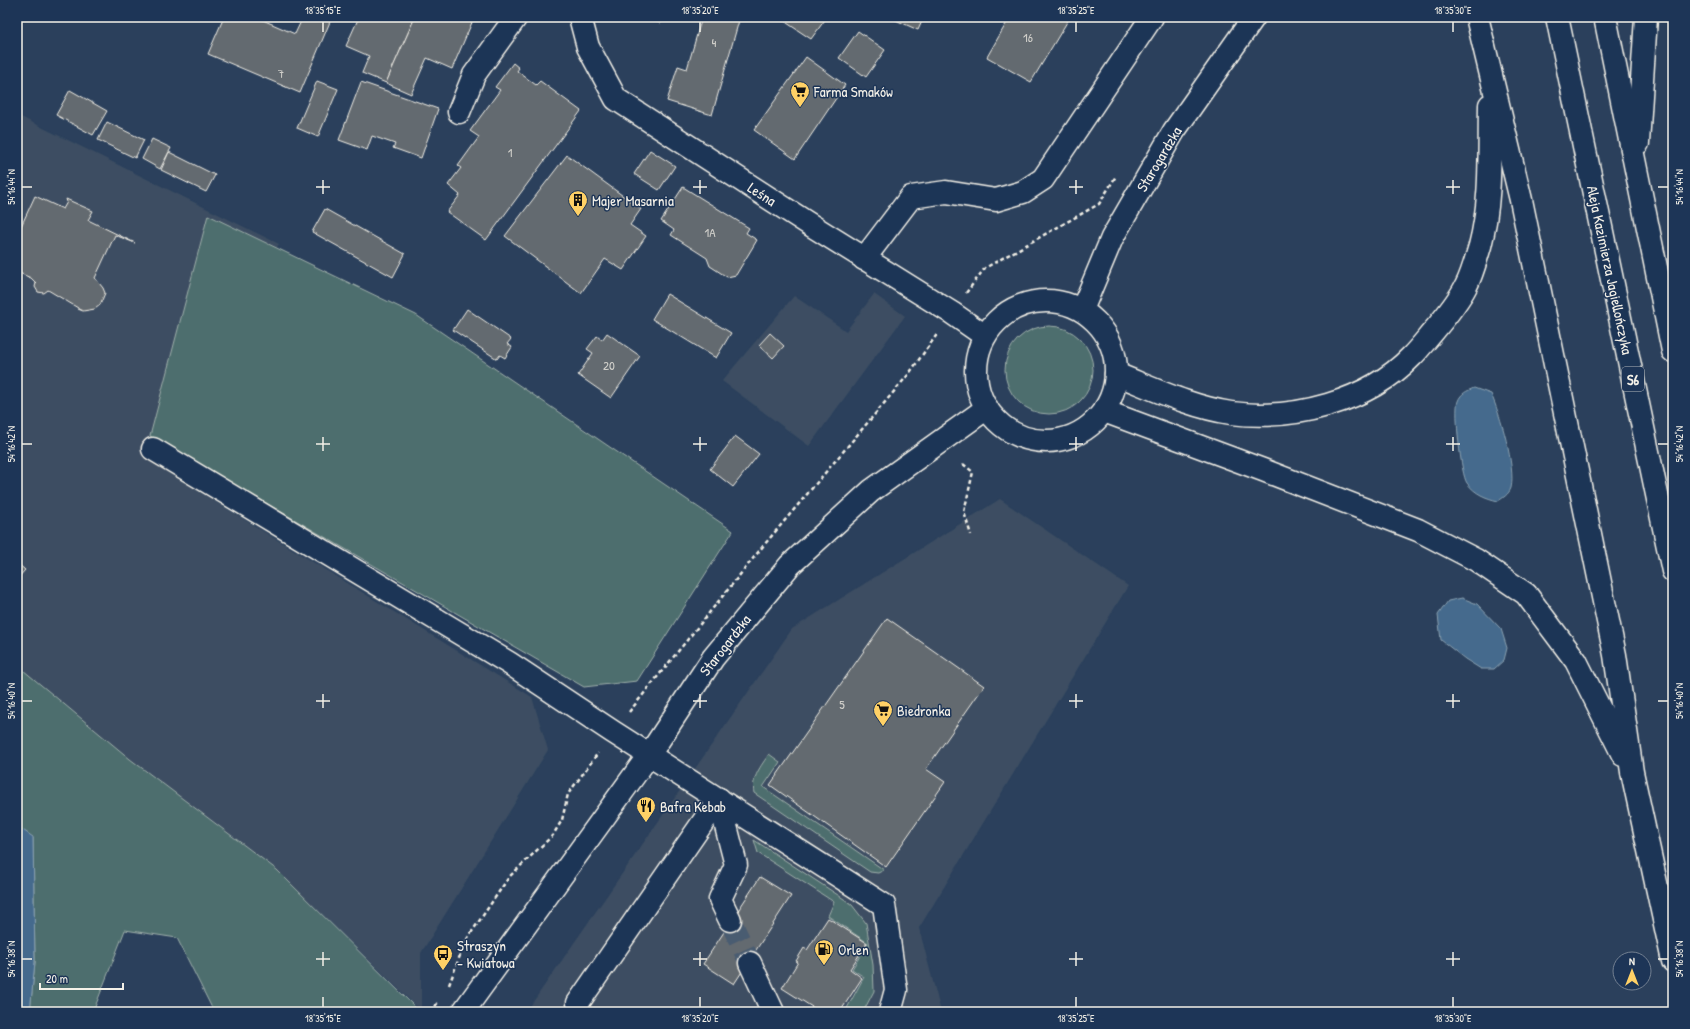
<svg xmlns="http://www.w3.org/2000/svg" width="1690" height="1029" font-family="'Patrick Hand',sans-serif">
<style>
.built{fill:#3c4d62}
.green{fill:#4d6e6e;stroke:#a0b0ab}
.water{fill:#456b8d;stroke:#8ba1b1}
.building{fill:#646a6f;stroke:#f4f1e8}
.lines{fill:none;stroke-linecap:round;stroke-linejoin:round}
.minor-tunnel{stroke:#495b71;stroke-width:22;stroke-dasharray:22 11;stroke-linecap:butt}
.minor-casing{stroke:#f4f1e8;stroke-width:25}
.major-casing{stroke:#f4f1e8;stroke-width:25}
.highway-casing{stroke:#f4f1e8;stroke-width:25}
.path{stroke:#f4f1e8;stroke-width:2.5;stroke-dasharray:4 3;stroke-linecap:butt}
.minor{stroke:#1d3557;stroke-width:22}
.major{stroke:#1d3557;stroke-width:22}
.highway{stroke:#1d3557;stroke-width:22}
.ticks{fill:none;stroke:#f4f1e8;stroke-width:1.5}
.labels{text-anchor:middle;dominant-baseline:central;stroke-width:3;stroke-linejoin:round;paint-order:stroke}
.number-label{font-size:13px;fill:#d0cfca}
.shield{fill:#1d3557;stroke:#b4b9bc;stroke-width:1}
.shield-label{font-size:14px;font-weight:bold;fill:#f4f1e8}
.poi-label{font-size:15px;fill:#f4f1e8;stroke:#1d3557;text-anchor:start}
.street-label{font-size:15px;fill:#f4f1e8;stroke:#1d3557}
.neatline{fill:none;stroke:#f4f1e8;stroke-width:1.5}
.ticks-label{font-size:10px;text-anchor:middle;fill:#f4f1e8}
</style>
<rect width="100%" height="100%" fill="#2b405c"/>
<filter id="ink" filterUnits="userSpaceOnUse"><feTurbulence type="fractalNoise" baseFrequency=".025" numOctaves="2"/><feDisplacementMap in="SourceGraphic" scale="8" xChannelSelector="R" yChannelSelector="G"/><feConvolveMatrix kernelMatrix="1 2 1 2 8 2 1 2 1" color-interpolation-filters="sRGB"/></filter>
<g filter="url(#ink)">
<!-- built -->
<g class="built">
<polygon points="17,115 279,244 151,462 532,697 548,750 421,953 421,1011 277,870 130,759 17,665"/>
<polygon points="874,294 905,316 809,446 722,381 794,296 846,331"/>
<polygon points="1000,499 1128,586 919,928 941,1012 526,1012 792,629"/>
</g>
<!-- green -->
<g class="green">
<polygon points="208,215 416,315 733,531 637,681 584,687 150,436"/>
<circle cx="1049" cy="370" r="44"/>
<polygon points="17,665 130,759 277,870 420,1012 214,1012 177,938 125,930 93,1012 30,1012 35,962 33,838 17,826"/>
<path d="M769 754 780 762 763 787 884 870 878 873 870 872 754 793C751 778 761 766 769 754Z"/>
<polygon points="754,840 844,899 852,905 866,923 873,965 874,991 863,1012 845,1012 864,977 852,969 868,943 828,916 834,902 758,853"/>
</g>
<!-- water -->
<g class="water">
<path d="M1474 388 1491 394C1500 414 1516 467 1511 488 1509 494 1503 498 1498 501 1486 498 1475 494 1467 483 1461 475 1454 410 1458 401 1461 393 1467 391 1474 388Z"/>
<polygon points="1462,598 1477,604 1501,629 1507,648 1504,660 1494,669 1481,669 1465,659 1441,640 1438,615 1448,601"/>
<polygon points="17,826 33,837 35,962 30,1012 17,1012"/>
</g>
<!-- building -->
<g class="building">
<polygon points="224,17 256,17 295,34 303,17 332,17 300,93 208,54"/>
<polygon points="359,17 415,17 386,83 362,73 369,56 346,46"/>
<polygon points="415,17 473,17 472,20 473,20 452,69 427,58 411,94 386,83"/>
<polygon points="642,17 663,17 661,23"/>
<polygon points="702,17 740,17 712,115 667,101 678,66 687,69"/>
<polygon points="778,17 827,17 811,39"/>
<polygon points="889,17 924,17 918,30"/>
<polygon points="1010,17 1070,17 1031,82 987,57"/>
<polygon points="858,31 885,50 866,77 839,58"/>
<polygon points="806,57 845,85 795,159 754,130"/>
<polygon points="513,63 519,68 517,71 536,85 540,81 581,111 486,240 447,212 460,195 448,185 461,168 458,166 479,137 470,131 500,90 495,87"/>
<polygon points="317,81 338,89 318,137 297,128"/>
<polygon points="361,82 438,109 421,158 393,148 395,144 372,136 367,150 339,140"/>
<polygon points="70,90 107,111 93,135 56,115"/>
<polygon points="107,122 144,140 135,158 98,140"/>
<polygon points="152,139 171,148 160,169 142,159"/>
<polygon points="650,150 675,166 659,190 634,174"/>
<polygon points="169,152 215,175 206,192 161,170"/>
<polygon points="567,155 641,209 630,225 646,236 623,270 605,259 581,293 505,236"/>
<polygon points="683,187 749,228 746,233 757,240 736,275 727,277 710,266 707,258 671,235 674,230 661,221"/>
<polygon points="35,196 63,209 67,202 66,199 93,211 88,220 135,243 115,235 95,278 103,288 105,293 100,305 95,309 83,311 78,309 78,308 48,290 44,293 38,292 35,287 36,283 31,278 17,272 17,235"/>
<polygon points="325,209 405,254 393,277 312,232"/>
<polygon points="667,294 731,333 716,358 652,319"/>
<polygon points="467,309 511,339 507,344 512,347 505,358 500,355 497,359 453,330"/>
<polygon points="607,333 640,356 611,398 578,375 593,353 587,349 597,336 602,340"/>
<polygon points="770,333 784,346 773,358 759,345"/>
<polygon points="735,436 759,454 733,487 710,469"/>
<polygon points="17,563 25,570 17,579"/>
<polygon points="887,618 984,686 926,769 945,782 886,867 770,785"/>
<polygon points="760,877 791,896 734,984 703,964"/>
<polygon points="828,918 867,943 850,969 862,978 840,1012 820,1012 782,988 798,962 796,961 804,948 807,950"/>
</g>
<g class="lines">
<!-- minor-tunnel -->
<polyline class="minor-tunnel" points="730,920 750,963"/>
<!-- minor casing -->
<g class="minor-casing">
<g id="minor">
<polyline points="580,17 588,47 616,99 806,222 952,313 985,336"/>
<polyline points="459,112 474,75 516,17"/>
<polyline points="864,259 911,197 946,192 996,200 1023,192 1043,179 1152,17"/>
<polyline points="153,449 509,663 613,732 884,905 896,990 890,1012"/>
<polyline points="719,799 736,865 720,899 730,920"/>
<polyline points="750,963 773,1012"/>
<polyline points="578,1003 719,799"/>
</g>
</g>
<!-- major casing -->
<g class="major-casing">
<g id="major">
<circle cx="1046" cy="371" r="70"/>
<polyline points="1082,310 1112,238 1174,131 1254,17"/>
<polyline points="463,1012 649,755 713,658 790,565 871,491 987,408"/>
</g>
</g>
<!-- highway casing -->
<g class="highway-casing">
<g id="highway">
<polyline points="1477,17 1521,200 1615,655 1632,772 1673,961"/>
<polyline points="1557,17 1673,571"/>
<polyline points="1605,17 1673,351"/>
<polyline points="1638,143 1646,17"/>
<path d="M1116 374C1154 389 1191 407 1231 413 1293 421 1368 402 1412 356 1419 349 1426 340 1432 333 1443 320 1458 302 1466 286 1472 275 1476 259 1480 246 1492 200 1489 152 1490 105"/>
<polyline points="1104,411 1263,470 1418,530 1476,560 1526,594 1576,661 1623,755"/>
</g>
</g>
<!-- path -->
<g class="path">
<polyline points="966,293 985,268 1099,204 1116,176"/>
<polyline points="963,464 973,472 964,512 971,535"/>
<polyline points="629,712 764,545 908,375 938,333"/>
<polyline points="449,985 465,942 509,877 553,835 562,820 568,794 598,753"/>
<polyline points="431,1012 439,1001"/>
</g>
<!-- minor -->
<use href="#minor" class="minor"/>
<!-- major -->
<use href="#major" class="major"/>
<!-- highway -->
<use href="#highway" class="highway"/>
</g>
</g>
<!-- ticks -->
<path class="ticks" d="M323 22V32M700 22V32M1076 22V32M1453 22V32M323 180V194M700 180V194M1076 180V194M1453 180V194M22 187H32M316 187H330M693 187H707M1069 187H1083M1446 187H1460M1658 187H1668M323 437V451M700 437V451M1076 437V451M1453 437V451M22 444H32M316 444H330M693 444H707M1069 444H1083M1446 444H1460M1658 444H1668M323 694V708M700 694V708M1076 694V708M1453 694V708M22 701H32M316 701H330M693 701H707M1069 701H1083M1446 701H1460M1658 701H1668M323 952V966M700 952V966M1076 952V966M1453 952V966M22 959H32M316 959H330M693 959H707M1069 959H1083M1446 959H1460M1658 959H1668M323 997V1007M700 997V1007M1076 997V1007M1453 997V1007"/>
<!-- icons -->
<defs>
<g id="supermarket-pin" transform="scale(1)"><path d="M0 17L-7.5 6A9.5 9.5 0 1 1 7.5 6Z" fill="#ffd166" stroke="#1d3557"/><path d="M-6-5.5h2.5l.6 2H6L4.5 2H-2.5L-4.4-4H-6ZM-1.5 3.2a1.3 1.3 0 1 0 .1 0ZM3 3.2a1.3 1.3 0 1 0 .1 0Z" fill="#111"/></g>
<g id="building-pin" transform="scale(1)"><path d="M0 17L-7.5 6A9.5 9.5 0 1 1 7.5 6Z" fill="#ffd166" stroke="#1d3557"/><path d="M-4-6H4V6H1V3H-1V6H-4ZM-2.5-4.3h1.7v1.8h-1.7ZM.8-4.3h1.7v1.8H.8ZM-2.5-1h1.7V.8h-1.7ZM.8-1h1.7V.8H.8Z" fill="#111"/></g>
<g id="restaurant-pin" transform="scale(1)"><path d="M0 17L-7.5 6A9.5 9.5 0 1 1 7.5 6Z" fill="#ffd166" stroke="#1d3557"/><path d="M-5-6h1v4h1v-4h1v4h1v-4h1v5L-1.5 .5V6h-2V.5L-5-1ZM5-6V6H3V1.5H1.5Q1.5-4 5-6Z" fill="#111"/></g>
<g id="fuel-pin" transform="scale(1)"><path d="M0 17L-7.5 6A9.5 9.5 0 1 1 7.5 6Z" fill="#ffd166" stroke="#1d3557"/><path d="M-5.5-6h7V0h2V4h1.3V-2.5L3-4.5l.8-.8L6-3V5H2.5V1h-1V6h-7ZM-4.2-4.7v3.2H.2V-4.7Z" fill="#111"/></g>
<g id="bus-pin" transform="scale(1)"><path d="M0 17L-7.5 6A9.5 9.5 0 1 1 7.5 6Z" fill="#ffd166" stroke="#1d3557"/><path d="M-5-6H5V4H4V6H2V4H-2V6H-4V4H-5ZM-3.5-4V0h7V-4ZM-3.5 1.2v1.5H-2V1.2ZM2 1.2v1.5H3.5V1.2Z" fill="#111"/></g>
</defs>
<g fill-rule="evenodd">
<use href="#supermarket-pin" x="800" y="91"/>
<use href="#building-pin" x="578" y="200"/>
<use href="#supermarket-pin" x="883" y="710"/>
<use href="#restaurant-pin" x="646" y="806"/>
<use href="#fuel-pin" x="824" y="949"/>
<use href="#bus-pin" x="443" y="954"/>
</g>
<g class="labels">
<!-- number labels -->
<g class="number-label">
<text x="1028" y="37">16</text>
<text x="714" y="42">4</text>
<text x="281" y="73">7</text>
<text x="510" y="152">1</text>
<text x="710" y="232">1A</text>
<text x="609" y="365">20</text>
<text x="842" y="704">5</text>
</g>
<!-- shield labels -->
<rect class="shield" x="1622" y="367" width="22" height="24" rx="3"/>
<g class="shield-label">
<text x="1633" y="379">S6</text>
</g>
<!-- poi labels -->
<g class="poi-label">
<text x="814" y="91">Farma Smaków</text>
<text x="592" y="200">Majer Masarnia</text>
<text x="897" y="710">Biedronka</text>
<text x="660" y="806">Bafra Kebab</text>
<text x="457" y="945">Straszyn<tspan x="457" dy="17">- Kwiatowa</tspan></text>
<text x="838" y="949">Orlen</text>
</g>
<!-- street labels -->
<g class="street-label">
<text transform="translate(1159 159) rotate(-59)">Starogardzka</text>
<text transform="translate(762 194) rotate(33)">Leśna</text>
<text transform="translate(1610 270) rotate(78)">Aleja Kazimierza Jagiellończyka</text>
<text transform="translate(725 645) rotate(-52)">Starogardzka</text>
</g>
</g>
<!-- margin -->
<rect width="1690" height="1029" fill="none" stroke="#1d3557" stroke-width="44"/>
<!-- north arrow -->
<g transform="translate(1632 971)"><circle r="19" fill="#1d3557" stroke="#738091"/>
<path d="M0-3L7 15L0 10L-7 15Z" fill="#ffd166"/>
<text y="-6" font-size="11" font-weight="bold" text-anchor="middle" fill="#f4f1e8">N</text>
</g>
<!-- scale -->
<path d="M40 983v6h83v-6" fill="none" stroke="#f4f1e8" stroke-width="2"/>
<text x="46" y="983" font-size="12" fill="#f4f1e8" stroke="#1d3557" stroke-width="3" paint-order="stroke">20 m</text>
<rect x="22" y="22" width="1646" height="985" class="neatline"/>
<g class="ticks-label">
<text x="323" y="14">18°35'15"E</text>
<text x="700" y="14">18°35'20"E</text>
<text x="1076" y="14">18°35'25"E</text>
<text x="1453" y="14">18°35'30"E</text>
<text transform="translate(11 187) rotate(-90)" y="4">54°16'44"N</text>
<text transform="translate(1679 187) rotate(-90)" y="4">54°16'44"N</text>
<text transform="translate(11 444) rotate(-90)" y="4">54°16'42"N</text>
<text transform="translate(1679 444) rotate(-90)" y="4">54°16'42"N</text>
<text transform="translate(11 701) rotate(-90)" y="4">54°16'40"N</text>
<text transform="translate(1679 701) rotate(-90)" y="4">54°16'40"N</text>
<text transform="translate(11 959) rotate(-90)" y="4">54°16'38"N</text>
<text transform="translate(1679 959) rotate(-90)" y="4">54°16'38"N</text>
<text x="323" y="1022">18°35'15"E</text>
<text x="700" y="1022">18°35'20"E</text>
<text x="1076" y="1022">18°35'25"E</text>
<text x="1453" y="1022">18°35'30"E</text>
</g>
</svg>
